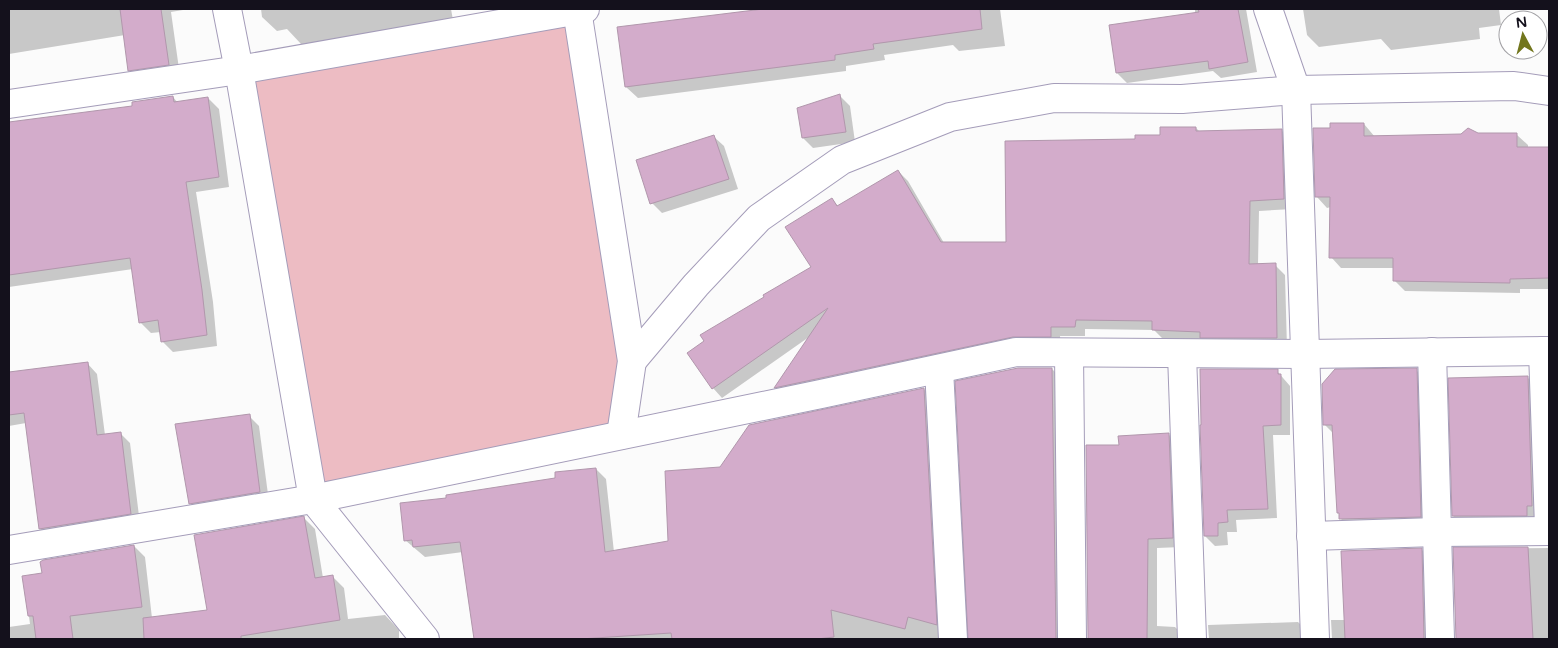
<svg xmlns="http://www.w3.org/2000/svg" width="1558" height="648" font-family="'Varela Round',sans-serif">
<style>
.green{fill:#edbcc3}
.shadow{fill:#0003}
.building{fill:#d3accb;stroke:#b197ac}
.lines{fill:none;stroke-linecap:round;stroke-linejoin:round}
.minor-casing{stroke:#a49cb9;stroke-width:30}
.minor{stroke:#fff;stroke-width:28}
</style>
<rect width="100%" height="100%" fill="#fbfbfb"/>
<!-- green -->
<polygon class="green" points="577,10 632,361 621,435 313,499 239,70"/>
<!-- shadow -->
<g class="shadow">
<polygon points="9,9 182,9 183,10 171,12 180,76 141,82 129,70 125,35 9,54"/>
<polygon points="261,9 451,9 453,20 302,45 287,29 277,31 262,17"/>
<polygon points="773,9 1000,9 1005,46 959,51 953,45 884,55 885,60 846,66 846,71 638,98 626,87 619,28"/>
<polygon points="1195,9 1246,9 1257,72 1221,78 1213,71 1127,83 1117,73 1195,14"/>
<polygon points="1303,9 1499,9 1501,25 1479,28 1480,39 1391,50 1381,39 1319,47 1307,35"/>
<polygon points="840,96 850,106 855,142 813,148 803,138"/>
<polygon points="173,97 178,103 208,98 219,109 229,187 196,192 213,302 217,346 173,352 162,341 161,332 151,333 140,322 133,269 9,287 9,124 134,107"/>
<polygon points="1364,124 1375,137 1517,135 1528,145 1528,148 1549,148 1549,289 1520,289 1520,293 1405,291 1394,280 1394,268 1341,268 1331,257 1331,207 1327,208 1317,197 1331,129"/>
<polygon points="1196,128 1200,132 1281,130 1291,140 1293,209 1259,211 1258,265 1275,265 1285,275 1287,348 1164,340 1154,330 1085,329 1085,336 1060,336 1061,346 785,397 775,388 809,337 722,398 713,388 766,297 812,267 832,199 838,206 898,171 908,181 944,243 1007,243 1136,140"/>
<polygon points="713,136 724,146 738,189 662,213 652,203"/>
<polygon points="87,363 97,374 105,435 120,433 130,443 140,524 50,539 40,529 26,423 9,426 9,374"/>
<polygon points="1052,369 1062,379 1066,639 970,639"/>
<polygon points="1416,370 1426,380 1431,527 1351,529 1341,519 1340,515 1338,512 1334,434 1324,424"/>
<polygon points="1277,371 1290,386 1290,435 1273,435 1277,518 1236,520 1237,532 1227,532 1228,545 1215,546 1205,536"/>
<polygon points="1528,378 1538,388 1543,525 1464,526 1453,516"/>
<polygon points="924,389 934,399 946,639 488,639 463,552 425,557 405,540 448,499 557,479 596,469 606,479 614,552 670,542 721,469"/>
<polygon points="249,416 259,426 269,502 200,514 190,503"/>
<polygon points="1169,435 1179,445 1182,547 1157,548 1157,626 1175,627 1185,637 1186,639 1089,639 1087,447 1120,446"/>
<polygon points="304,518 315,529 323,578 333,577 344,588 348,619 385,615 399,630 399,639 402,639 9,639 9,627 30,624 24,578 43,574 134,546 145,557 152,618 209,612"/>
<polygon points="1549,548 1549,639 1457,639 1454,549"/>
<polygon points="1421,549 1431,559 1434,639 1332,639 1331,620 1345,620"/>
<polygon points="1298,622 1308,632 1308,639 1209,639 1208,625"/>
</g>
<!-- building -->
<g class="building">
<polygon points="120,9 161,9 169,65 128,71"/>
<polygon points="763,9 980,9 982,29 873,44 874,49 835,55 835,60 625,87 617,27"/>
<polygon points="1198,9 1238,9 1248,62 1209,69 1208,61 1116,73 1109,25 1199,12"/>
<polygon points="840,94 846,132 802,138 797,108"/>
<polygon points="173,96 174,102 208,97 219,177 186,182 202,290 207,335 161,342 158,320 139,323 130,258 9,275 9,122 132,106 132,102"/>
<polygon points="1330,123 1364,123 1364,136 1461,134 1468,128 1478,133 1517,133 1517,147 1549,147 1549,278 1510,279 1510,283 1393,281 1393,258 1329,258 1330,197 1315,197 1313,128 1330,128"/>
<polygon points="1160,127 1196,127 1196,131 1282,129 1284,199 1250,201 1249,264 1276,263 1277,338 1200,338 1200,332 1152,330 1152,321 1076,320 1075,327 1051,327 1051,337 1013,337 774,388 828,308 712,389 687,353 704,341 700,335 764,297 763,295 811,267 785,227 832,198 837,206 898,170 941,242 1006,242 1005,141 1135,139 1135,135 1160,135"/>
<polygon points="714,135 729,179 650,204 636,160"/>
<polygon points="88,362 97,435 121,432 131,514 39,529 24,413 9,415 9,372"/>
<polygon points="1018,368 1052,368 1056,639 968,639 955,381"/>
<polygon points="1417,368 1421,517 1339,519 1339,513 1337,513 1332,425 1323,425 1322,384 1335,369"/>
<polygon points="1200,369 1278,369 1278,374 1281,374 1281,425 1263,426 1268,509 1227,510 1228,522 1218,523 1218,536 1204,536 1200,425 1201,425"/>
<polygon points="1528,376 1532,506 1527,506 1527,516 1452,516 1448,378"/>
<polygon points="924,388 937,625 908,617 905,629 831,610 834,637 817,639 672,639 671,633 580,639 474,639 460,542 413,547 412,540 404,541 400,503 446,498 446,495 555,478 555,472 596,468 605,552 668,541 665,471 720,467 749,425"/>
<polygon points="250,414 260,492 189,504 175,424"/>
<polygon points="1169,433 1173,538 1148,539 1147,639 1088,639 1086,445 1119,445 1118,436"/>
<polygon points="304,516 315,578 333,575 340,620 241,636 241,639 144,639 143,618 207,610 194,535"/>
<polygon points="134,545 142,607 70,616 73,639 36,639 33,616 28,616 22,576 42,573 40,562 43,560"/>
<polygon points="1453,547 1528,547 1533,639 1456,639"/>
<polygon points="1422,548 1424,639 1345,639 1341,551"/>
</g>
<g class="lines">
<!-- minor casing -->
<g class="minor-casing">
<g id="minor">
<polyline points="227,9 239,70 313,499 425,639"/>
<polyline points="1268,9 1296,90 1315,639"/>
<polyline points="577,10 632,361 621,435"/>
<polyline points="9,104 239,70 585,9"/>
<polyline points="1543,351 1549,527"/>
<polyline points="1432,352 1440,639"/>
<polyline points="1069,353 1072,639"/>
<polyline points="1182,354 1192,639"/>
<polyline points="632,361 696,285 759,218 842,160 950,117 1054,98 1182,99 1296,90 1514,86 1549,91"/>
<polyline points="939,369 953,639"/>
<polyline points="1311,536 1436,532 1549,531"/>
<polyline points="9,550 313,499 821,394 1016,352 1304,354 1549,351"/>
</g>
</g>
<!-- minor -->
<use href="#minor" class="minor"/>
</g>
<!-- border -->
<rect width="1558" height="648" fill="none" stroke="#14111c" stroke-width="20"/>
<!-- north arrow -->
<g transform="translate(1523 35) rotate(353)"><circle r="24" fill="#ffffff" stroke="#a1a0a4"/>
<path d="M0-4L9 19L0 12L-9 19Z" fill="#72761d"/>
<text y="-8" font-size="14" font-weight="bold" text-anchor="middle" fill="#14111c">N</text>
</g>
</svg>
